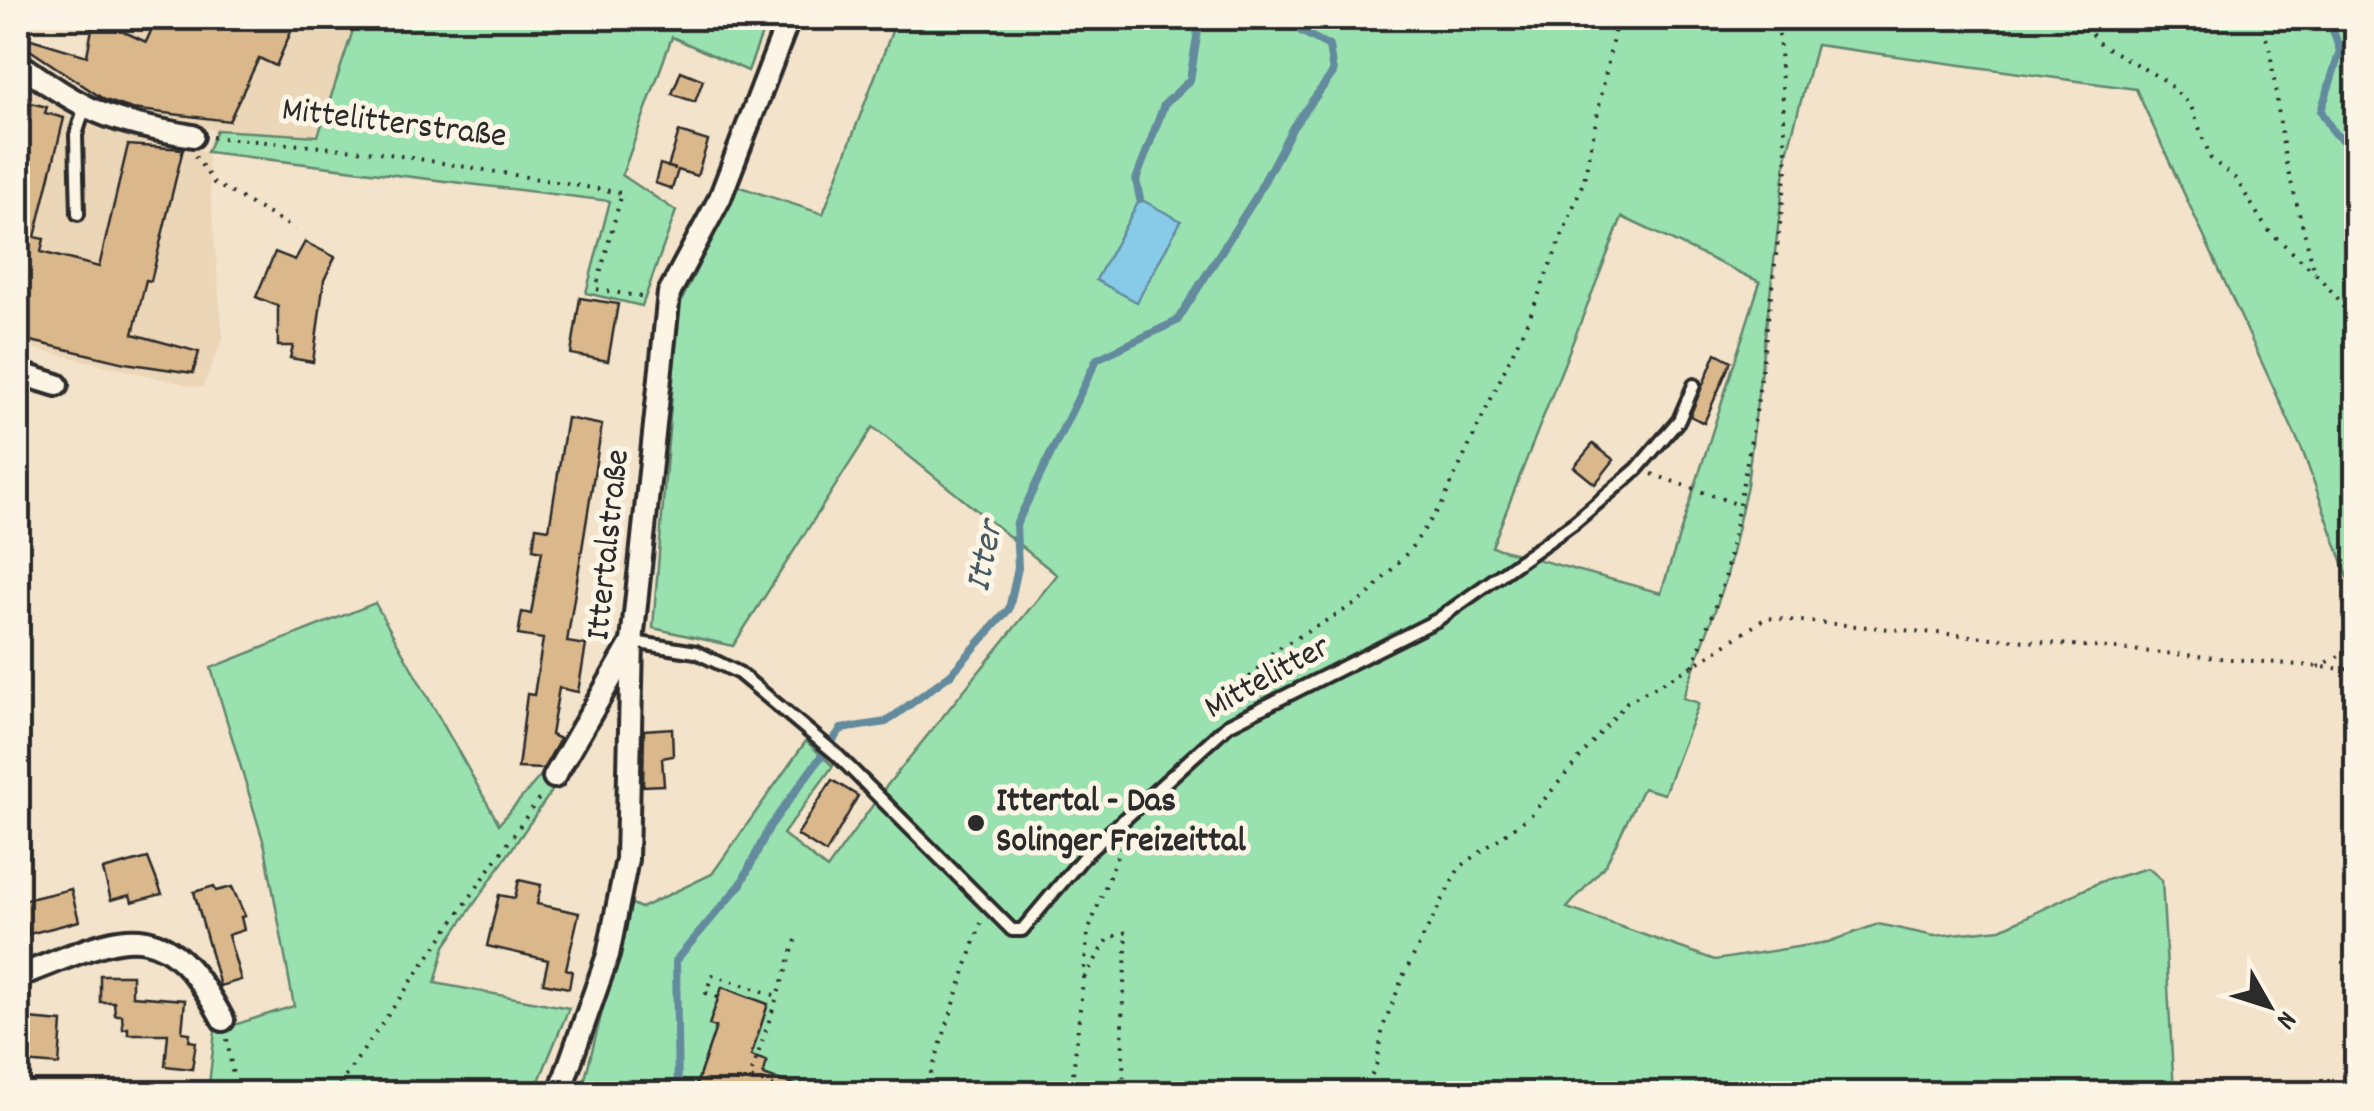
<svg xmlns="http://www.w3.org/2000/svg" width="2374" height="1111" font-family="Dekko,sans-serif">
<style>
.built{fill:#ebd6b7}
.green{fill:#99e2b0;stroke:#62866e;stroke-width:2.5;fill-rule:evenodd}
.water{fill:#88cbe9;stroke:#638b9d;stroke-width:2.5}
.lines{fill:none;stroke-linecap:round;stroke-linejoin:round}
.stream{stroke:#638b9d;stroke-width:8}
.building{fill:#dab88c;stroke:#2b2b2b;stroke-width:2.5}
.lane-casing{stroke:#2b2b2b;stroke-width:18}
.street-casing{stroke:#2b2b2b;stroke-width:28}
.path{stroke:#2b2b2b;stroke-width:4;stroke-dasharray:2.5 8;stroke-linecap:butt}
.lane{stroke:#fcf5e5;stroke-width:10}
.street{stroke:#fcf5e5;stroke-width:20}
.poi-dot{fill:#2b2b2b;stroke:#fcf5e5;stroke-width:4}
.labels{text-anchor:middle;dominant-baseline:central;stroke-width:10;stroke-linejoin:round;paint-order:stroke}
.street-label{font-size:35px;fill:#2b2b2b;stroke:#fcf5e5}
.poi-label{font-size:35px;font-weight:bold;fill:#2b2b2b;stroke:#fcf5e5;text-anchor:start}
.water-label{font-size:38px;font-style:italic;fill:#475b64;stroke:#fcf5e5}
</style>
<rect width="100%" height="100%" fill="#f2e3ca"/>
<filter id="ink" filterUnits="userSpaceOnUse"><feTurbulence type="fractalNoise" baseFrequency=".01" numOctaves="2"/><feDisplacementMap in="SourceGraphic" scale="20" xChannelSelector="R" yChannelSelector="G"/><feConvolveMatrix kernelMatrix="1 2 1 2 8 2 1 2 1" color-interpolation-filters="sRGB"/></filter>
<g filter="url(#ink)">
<!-- built -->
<g class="built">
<polygon points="92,18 357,18 318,136 217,130 128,118 79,74"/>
<polygon points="18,80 94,125 207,152 223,339 202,388 18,345"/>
</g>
<!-- green -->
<g class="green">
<polygon points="357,18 768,18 748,71 672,37 622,175 676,211 642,306 586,293 610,201 207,152 217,130 318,136"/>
<path d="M897 18H2356V599L2303 452 2136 89 1816 45 1787 153 1747 485 1726 580 1683 698 1699 703 1664 794 1643 788 1606 864 1567 908 1715 960 1828 942 1878 924 1934 936 2001 929 2100 882 2148 868 2162 880 2174 1093 581 1094 630 903 641 908 712 874 806 741 833 766 783 834 827 869 885 788 1057 575 873 427 733 646 653 628 679 306 737 186 823 214ZM1622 217 1760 282 1661 593 1492 547Z"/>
<polygon points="375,603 499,824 542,774 556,785 445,946 435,983 569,1008 534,1093 208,1094 215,1031 294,1006 265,847 211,668"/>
</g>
<!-- water -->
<polygon class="water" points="1140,199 1181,221 1137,302 1096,280"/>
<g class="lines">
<!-- stream -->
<g class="stream">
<polyline points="2329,18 2340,51 2321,111 2334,133 2355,151 2356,161"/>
<polyline points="1140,199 1136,180 1164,105 1190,80 1200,18"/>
<polyline points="678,1094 676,960 741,884 770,826 841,729 886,722 951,674 1009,609 1018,568 1016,525 1097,359 1177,321 1254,200 1293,127 1333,73 1329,46 1301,31 1294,18"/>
</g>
</g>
<!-- building -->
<g class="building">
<polygon points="94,18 146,42 157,18 297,18 276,66 259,58 229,121 132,109 105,100 18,42 18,35 87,56"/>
<polygon points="681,71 703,80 695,102 672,94"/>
<polygon points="18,100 47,107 45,113 64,118 35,237 44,239 41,252 99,267 128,145 183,149 151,281 146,280 133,334 199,352 193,373 125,363 18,338 18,147 22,126 18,125"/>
<polygon points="679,132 708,141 697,176 678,170 672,189 655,183 660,164 676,169 668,167"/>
<polygon points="305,242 335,257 324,280 313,362 290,358 293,346 278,346 278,306 256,297 275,252 295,260"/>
<polygon points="580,298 618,304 608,361 571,354"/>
<polygon points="1716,353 1731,361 1704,423 1690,416"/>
<polygon points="567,418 602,425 567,642 586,645 578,692 559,688 551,735 560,739 543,769 518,768 527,694 534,695 543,639 518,635 522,612 531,614 542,551 533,549 536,527 549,529"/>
<polygon points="1593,444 1614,460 1595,484 1574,467"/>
<polygon points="672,728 673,756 662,758 664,785 643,786 644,730"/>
<polygon points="832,780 858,796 826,853 797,835"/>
<polygon points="148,858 162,894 132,902 130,895 111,900 103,870"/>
<polygon points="519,880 541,885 537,904 579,913 566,969 572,971 569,988 543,983 548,960 487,946 499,895 515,898"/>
<polygon points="214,886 216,891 232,887 245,916 241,917 244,930 228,935 241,980 220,986 194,892"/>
<polygon points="71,889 79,921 29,934 21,901"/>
<polygon points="100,975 132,975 132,996 185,1000 182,1032 190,1033 189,1041 196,1042 192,1069 165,1066 168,1034 128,1034 128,1028 123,1029 122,1015 115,1015 114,1002 100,1002"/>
<polygon points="722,987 768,1004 751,1056 767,1061 763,1075 808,1089 808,1094 698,1094 701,1087 696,1085 716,1027 709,1025"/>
<polygon points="29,1019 62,1022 59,1065 24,1062"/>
</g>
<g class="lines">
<!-- lane casing -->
<g class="lane-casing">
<g id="lane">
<polyline points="78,214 76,135 84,109"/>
<polyline points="633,642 696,652 739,673 836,754 1012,930 1022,930 1086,854 1228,725 1437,620 1575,522 1637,469 1679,420 1694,385"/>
</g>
</g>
<!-- street casing -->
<g class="street-casing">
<g id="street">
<path d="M18 63C87 112 108 122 193 136"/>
<polyline points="18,373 57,385"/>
<polyline points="554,777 631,644"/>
<path d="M18 976C122 937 161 904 223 1020"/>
<polyline points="559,1094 608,955 627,859 632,642 669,293 720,198 789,18"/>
</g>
</g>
<!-- path -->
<g class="path">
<polyline points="2078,18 2100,44 2164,80 2191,106 2211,159 2236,179 2266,228 2315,273"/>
<polyline points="2260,18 2270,51 2285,159 2315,273 2342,303 2356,347"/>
<polyline points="212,137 377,152 622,193 596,289 648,298"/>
<polyline points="195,156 214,183 295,229"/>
<polyline points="1652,474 1742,506"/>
<polyline points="1693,666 1725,579 1756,413 1787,169 1778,18"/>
<polyline points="2318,667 2356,647"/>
<polyline points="1221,708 1275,650 1364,599 1409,551 1442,504 1533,309 1584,180 1617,18"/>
<polyline points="796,940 750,1078 797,1094"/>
<polyline points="1084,978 1109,938 1127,932 1122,1019 1124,1094"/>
<polyline points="718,997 706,993 712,975 777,996"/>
<polyline points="227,1039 236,1094"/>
<polyline points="333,1094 542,794"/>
<polyline points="924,1094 981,923"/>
<polyline points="1071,1094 1088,932 1120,848"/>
<polyline points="1363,1094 1377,1063 1383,1027 1404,974 1459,868 1532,814 1627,702 1693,666 1766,618 2356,670"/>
</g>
<!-- lane -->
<use href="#lane" class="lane"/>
<!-- street -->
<use href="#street" class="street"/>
</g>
</g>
<!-- markers -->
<circle class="poi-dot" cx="976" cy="823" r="10"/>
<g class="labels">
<!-- street labels -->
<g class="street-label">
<text transform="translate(394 125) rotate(7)">Mittelitterstraße</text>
<text transform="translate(610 545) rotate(-84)">Ittertalstraße</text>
<text transform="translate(1268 679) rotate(-29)">Mittelitter</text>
</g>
<!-- poi labels -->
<g class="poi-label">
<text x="996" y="803">Ittertal - Das<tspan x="996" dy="40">Solinger Freizeittal</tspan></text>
</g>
<!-- water labels -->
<g class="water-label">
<text transform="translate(987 557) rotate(-79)">Itter</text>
</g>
</g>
<!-- margin -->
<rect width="2374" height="1111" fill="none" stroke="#fcf5e5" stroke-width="60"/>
<rect x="30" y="30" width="2314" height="1051" fill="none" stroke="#2b2b2b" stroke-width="4" filter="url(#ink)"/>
<!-- north arrow -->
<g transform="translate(2269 1006) rotate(129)" stroke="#fcf5e5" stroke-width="8" paint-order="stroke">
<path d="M0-8L18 38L0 25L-18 38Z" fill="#2b2b2b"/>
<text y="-15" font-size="28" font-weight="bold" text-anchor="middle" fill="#2b2b2b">N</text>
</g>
</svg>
